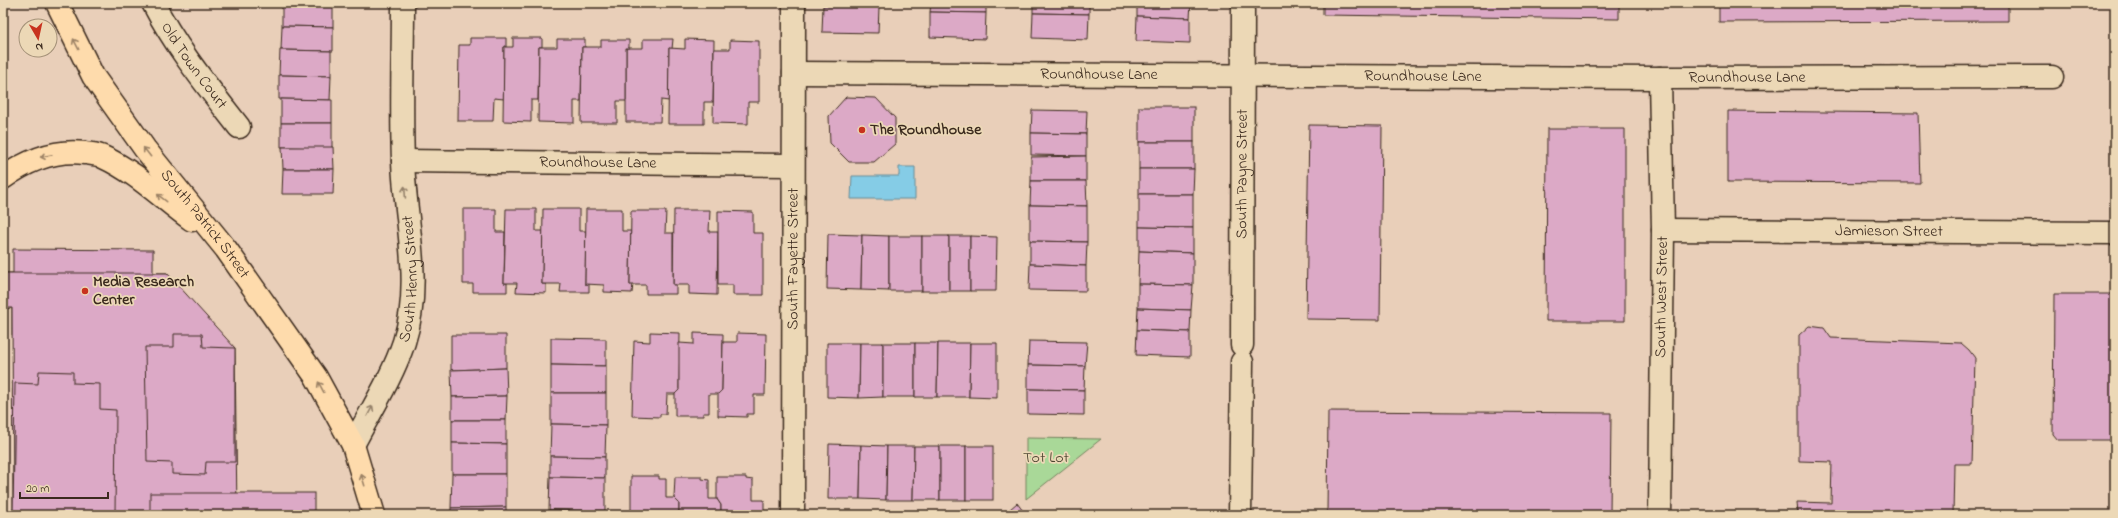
<svg xmlns="http://www.w3.org/2000/svg" width="2118" height="518" font-family="'Indie Flower',sans-serif">
<style>
.green{fill:#a9d898;stroke:#72815b}
.water{fill:#85cce6;stroke:#678b96}
.building{fill:#dca9c6;stroke:#3b2a1e}
.lines{fill:none;stroke-linecap:round;stroke-linejoin:round}
.minor-casing{stroke:#3b2a1e;stroke-width:25}
.trunk-casing{stroke:#3b2a1e;stroke-width:25}
.minor{stroke:#ecd8b6;stroke-width:22}
.trunk{stroke:#fedbac;stroke-width:22}
.oneway{stroke:#9c8265}
.oneway2{stroke:#94816a}
.poi-dot{fill:#c8321e;stroke:#ecd8b6;stroke-width:1.5}
.labels{text-anchor:middle;dominant-baseline:central;stroke-width:3.5;stroke-linejoin:round;paint-order:stroke}
.street-label{font-size:16px;fill:#3b2a1e;stroke:#ecd8b6}
.poi-label{font-size:16px;font-weight:bold;fill:#3b2a1e;stroke:#ecd8b6;text-anchor:start}
.park-label{font-size:16px;fill:#4c4430;stroke:#ecd8b6}
</style>
<rect width="100%" height="100%" fill="#e9cfb9"/>
<filter id="ink" filterUnits="userSpaceOnUse"><feTurbulence type="fractalNoise" baseFrequency=".025" numOctaves="2"/><feDisplacementMap in="SourceGraphic" scale="8" xChannelSelector="R" yChannelSelector="G"/><feConvolveMatrix kernelMatrix="1 2 1 2 8 2 1 2 1" color-interpolation-filters="sRGB"/></filter>
<g filter="url(#ink)">
<!-- green -->
<polygon class="green" points="1026,438 1101,439 1026,499"/>
<!-- water -->
<polygon class="water" points="899,167 915,167 915,199 851,199 852,176 899,176"/>
<!-- building -->
<g class="building">
<polygon points="282,3 333,4 333,27 282,26"/>
<polygon points="823,3 879,3 879,7 823,6"/>
<polygon points="931,3 986,3 986,13 930,12"/>
<polygon points="1033,3 1089,3 1089,14 1033,13"/>
<polygon points="1137,3 1191,3 1190,18 1137,16"/>
<polygon points="1323,3 1619,3 1619,19 1323,15"/>
<polygon points="1719,3 2008,3 2008,21 1719,22"/>
<polygon points="823,6 879,7 878,33 822,32"/>
<polygon points="930,12 986,13 985,39 930,37"/>
<polygon points="1033,13 1089,14 1088,40 1032,38"/>
<polygon points="1137,16 1190,18 1190,43 1136,41"/>
<polygon points="282,26 333,27 333,51 281,50"/>
<polygon points="470,38 506,38 506,47 504,47 504,99 494,98 493,121 458,121 459,45 470,45"/>
<polygon points="513,38 542,38 542,47 539,47 538,100 531,100 531,122 503,121 504,47 513,47"/>
<polygon points="557,39 585,39 585,47 582,47 581,101 574,101 574,123 538,122 539,47 557,47"/>
<polygon points="643,39 673,39 672,49 669,48 669,101 661,100 660,122 626,122 626,48 643,48"/>
<polygon points="685,39 714,40 713,102 704,102 704,124 668,124 669,48 685,49"/>
<polygon points="601,40 629,40 629,48 626,48 626,101 617,101 617,123 581,123 582,47 601,47"/>
<polygon points="730,40 759,41 759,102 748,102 748,124 713,123 714,49 730,49"/>
<polygon points="280,50 331,51 331,76 279,75"/>
<polygon points="279,75 331,76 330,100 279,99"/>
<polygon points="846,97 876,98 895,118 895,144 874,162 849,162 830,143 829,116"/>
<polygon points="281,99 332,100 332,123 281,123"/>
<rect x="1139" y="107" width="55" height="35"/>
<polygon points="1032,110 1087,111 1086,134 1031,133"/>
<polygon points="1728,111 1918,113 1920,183 1728,182"/>
<polygon points="281,123 332,123 332,148 281,147"/>
<polygon points="1309,125 1382,126 1380,320 1306,319"/>
<polygon points="1547,129 1625,129 1625,321 1546,321"/>
<polygon points="1031,133 1086,134 1086,156 1031,155"/>
<rect x="1139" y="142" width="55" height="27"/>
<polygon points="282,147 333,147 334,169 283,169"/>
<polygon points="1086,156 1086,181 1031,181 1031,157"/>
<polygon points="283,169 334,169 333,194 282,194"/>
<polygon points="1139,169 1194,169 1193,194 1139,194"/>
<polygon points="1031,181 1086,181 1087,206 1030,205"/>
<polygon points="1139,194 1193,194 1193,228 1139,227"/>
<polygon points="1030,205 1087,206 1087,242 1030,241"/>
<polygon points="463,209 496,209 496,232 505,232 504,283 507,283 507,292 473,292 473,284 463,284"/>
<polygon points="506,209 536,209 536,231 543,231 542,284 546,284 546,293 516,292 517,283 504,283"/>
<polygon points="543,209 579,209 579,231 586,231 585,284 589,284 589,292 560,292 561,284 542,284"/>
<polygon points="586,209 622,209 622,231 631,231 630,285 633,284 632,293 604,292 604,285 585,284"/>
<polygon points="674,210 710,210 709,232 718,232 717,295 689,294 689,285 673,285"/>
<polygon points="631,211 666,211 665,233 673,233 673,285 676,285 676,294 646,294 646,285 630,285"/>
<polygon points="718,211 753,212 753,233 763,233 763,295 733,295 733,285 718,285"/>
<polygon points="1139,227 1193,228 1193,253 1139,251"/>
<polygon points="828,234 862,235 861,290 827,289"/>
<polygon points="862,235 889,236 889,291 861,290"/>
<rect x="889" y="236" width="33" height="55"/>
<rect x="922" y="236" width="27" height="55"/>
<rect x="949" y="236" width="21" height="55"/>
<polygon points="970,236 997,237 996,291 970,291"/>
<polygon points="1030,241 1087,242 1086,266 1030,264"/>
<polygon points="13,249 153,250 153,273 167,273 167,310 154,310 154,336 123,336 123,349 38,349 38,335 12,335 12,308 3,308 3,273 13,273"/>
<polygon points="1139,251 1193,253 1193,285 1138,284"/>
<polygon points="1030,264 1086,266 1086,291 1029,290"/>
<polygon points="3,273 167,273 235,348 237,515 13,515 12,308 3,308"/>
<polygon points="1138,284 1193,285 1191,310 1138,308"/>
<polygon points="2054,294 2115,294 2115,440 2058,440 2053,434"/>
<polygon points="1138,308 1191,310 1190,332 1137,330"/>
<polygon points="1809,326 1824,328 1831,338 1961,343 1969,350 1975,358 1972,464 1954,464 1953,515 1798,515 1797,502 1831,503 1832,462 1799,461 1799,335"/>
<polygon points="1137,330 1190,332 1190,357 1136,355"/>
<polygon points="650,332 680,333 679,390 675,394 667,394 666,414 660,414 660,417 632,416 634,341 650,342"/>
<polygon points="694,333 723,334 722,390 718,394 709,394 709,413 703,413 703,416 675,416 675,394 679,390 679,343 694,344"/>
<polygon points="737,333 766,334 765,395 754,395 754,414 747,414 747,417 718,416 718,394 722,390 723,342 737,342"/>
<polygon points="174,334 202,334 203,347 235,348 235,462 206,462 205,475 172,474 172,463 147,462 145,347 174,347"/>
<polygon points="451,335 506,335 506,368 451,370"/>
<polygon points="551,338 606,339 606,366 551,365"/>
<polygon points="1029,341 1087,342 1085,366 1028,365"/>
<polygon points="827,343 860,343 859,398 827,397"/>
<polygon points="860,343 883,343 883,397 859,398"/>
<rect x="883" y="343" width="32" height="54"/>
<polygon points="915,343 938,343 937,397 915,397"/>
<polygon points="938,343 970,343 969,397 937,397"/>
<polygon points="970,343 997,343 997,398 969,397"/>
<polygon points="551,365 606,366 606,393 551,393"/>
<polygon points="1028,365 1085,366 1084,390 1028,389"/>
<polygon points="506,368 507,396 452,397 451,370"/>
<polygon points="39,371 73,372 73,383 100,384 100,409 116,410 115,515 13,515 15,383 38,384"/>
<polygon points="1028,389 1084,390 1084,415 1028,414"/>
<polygon points="551,393 606,393 606,425 551,424"/>
<polygon points="507,396 506,420 452,420 452,397"/>
<polygon points="1328,411 1611,413 1610,515 1327,515"/>
<polygon points="452,420 506,420 506,444 452,443"/>
<polygon points="551,424 606,425 605,457 550,456"/>
<polygon points="452,443 506,444 506,474 452,474"/>
<polygon points="829,444 861,445 860,499 828,499"/>
<polygon points="861,445 887,446 886,500 860,499"/>
<polygon points="887,446 914,446 913,500 886,500"/>
<polygon points="914,446 940,446 940,500 913,500"/>
<rect x="940" y="446" width="26" height="54"/>
<rect x="966" y="446" width="27" height="54"/>
<polygon points="550,456 605,457 605,478 550,477"/>
<polygon points="452,474 506,474 506,507 451,508"/>
<polygon points="631,476 659,476 659,479 666,479 666,498 674,498 679,503 679,515 631,515"/>
<polygon points="550,477 605,478 605,511 549,510"/>
<polygon points="675,477 702,477 702,479 709,480 709,499 717,499 721,505 721,515 679,515 679,503 674,498"/>
<polygon points="717,477 746,477 746,479 753,480 753,500 764,500 764,515 721,515 721,505 717,499"/>
<rect x="150" y="493" width="164" height="22"/>
<polygon points="1017,503 1026,515 1003,515"/>
<polygon points="506,507 506,515 451,515 451,508"/>
<polygon points="549,510 605,511 605,515 549,515"/>
</g>
<g class="lines">
<!-- minor casing -->
<g class="minor-casing">
<g id="minor">
<path id="s1" d="M153 3C176 48 208 87 239 127"/>
<path id="s2" d="M794 73 1660 78 2052 77"/>
<polyline points="1660,78 1663,230 1660,515"/>
<path id="s3" d="M403 161 793 165"/>
<path id="s4" d="M1663 230 2115 233"/>
<path id="s5" d="M1242 345 1243 3"/>
<path id="s6" d="M353 445C370 412 392 378 404 342 423 283 405 221 403 161 401 109 403 56 403 3"/>
<path id="s7" d="M793 515 794 3"/>
<polyline points="1240,515 1242,362"/>
</g>
</g>
<!-- trunk casing -->
<g class="trunk-casing">
<g id="trunk">
<path id="s8" d="M57 3 93 76 145 149 226 249 316 377 353 445 374 515"/>
<path d="M3 178C28 160 55 149 85 153 91 154 98 154 103 157 136 172 163 199 192 220"/>
</g>
</g>
<!-- minor -->
<use href="#minor" class="minor"/>
<!-- trunk -->
<use href="#trunk" class="trunk"/>
</g>
<!-- one-way arrows -->
<defs><path id="oneway-shaft" d="M-6 0H5M1.5-3L5.5 0L1.5 3" fill="none" stroke-width="1.6" stroke-linecap="round" stroke-linejoin="round"/></defs>
<g class="oneway">
<use href="#oneway-shaft" transform="translate(76 44) rotate(-117)"/>
<use href="#oneway-shaft" transform="translate(147 152) rotate(-128)"/>
<use href="#oneway-shaft" transform="translate(46 156) rotate(169)"/>
<use href="#oneway-shaft" transform="translate(162 198) rotate(-142)"/>
<use href="#oneway-shaft" transform="translate(321 387) rotate(-118)"/>
<use href="#oneway-shaft" transform="translate(363 480) rotate(-107)"/>
</g>
<g class="oneway2">
<use href="#oneway-shaft" transform="translate(405 192) rotate(-94)"/>
<use href="#oneway-shaft" transform="translate(370 411) rotate(-62)"/>
</g>
</g>
<!-- markers -->
<g class="poi-dot">
<circle cx="862" cy="130" r="4"/>
<circle cx="85" cy="291" r="4"/>
</g>
<g class="labels">
<!-- street labels -->
<g class="street-label">
<text stroke="none"><textPath href="#s1" startOffset="75">Old Town Court</textPath></text>
<text stroke="none"><textPath href="#s2" startOffset="305">Roundhouse Lane</textPath></text>
<text stroke="none"><textPath href="#s2" startOffset="629">Roundhouse Lane</textPath></text>
<text stroke="none"><textPath href="#s2" startOffset="953">Roundhouse Lane</textPath></text>
<text stroke="none"><textPath href="#s3" startOffset="195">Roundhouse Lane</textPath></text>
<text stroke="none"><textPath href="#s5" startOffset="171">South Payne Street</textPath></text>
<text stroke="none"><textPath href="#s8" startOffset="267">South Patrick Street</textPath></text>
<text stroke="none"><textPath href="#s4" startOffset="226">Jamieson Street</textPath></text>
<text stroke="none"><textPath href="#s7" startOffset="256">South Fayette Street</textPath></text>
<text stroke="none"><textPath href="#s6" startOffset="179">South Henry Street</textPath></text>
<text transform="translate(1662 297) rotate(-89)">South West Street</text>
</g>
<!-- poi labels -->
<g class="poi-label">
<text x="870" y="130">The Roundhouse</text>
<text x="93" y="282">Media Research<tspan x="93" dy="18">Center</tspan></text>
</g>
<!-- park labels -->
<g class="park-label">
<text x="1046" y="458">Tot Lot</text>
</g>
</g>
<!-- margin -->
<rect width="2118" height="518" fill="none" stroke="#ecd8b6" stroke-width="16"/>
<rect x="8" y="8" width="2102" height="502" fill="none" stroke="#3b2a1e" stroke-width="1.5" filter="url(#ink)"/>
<!-- north arrow -->
<g transform="translate(38 38) rotate(171)"><circle r="19" fill="#ecd8b6" stroke="#a59279"/>
<path d="M0-3L7 15L0 10L-7 15Z" fill="#c8321e"/>
<text y="-6" font-size="11" font-weight="bold" text-anchor="middle" fill="#3b2a1e">N</text>
</g>
<!-- scale -->
<path d="M20 492v6h88v-6" fill="none" stroke="#3b2a1e" stroke-width="2"/>
<text x="26" y="492" font-size="12" fill="#3b2a1e" stroke="#ecd8b6" stroke-width="3" paint-order="stroke">20 m</text>
</svg>
